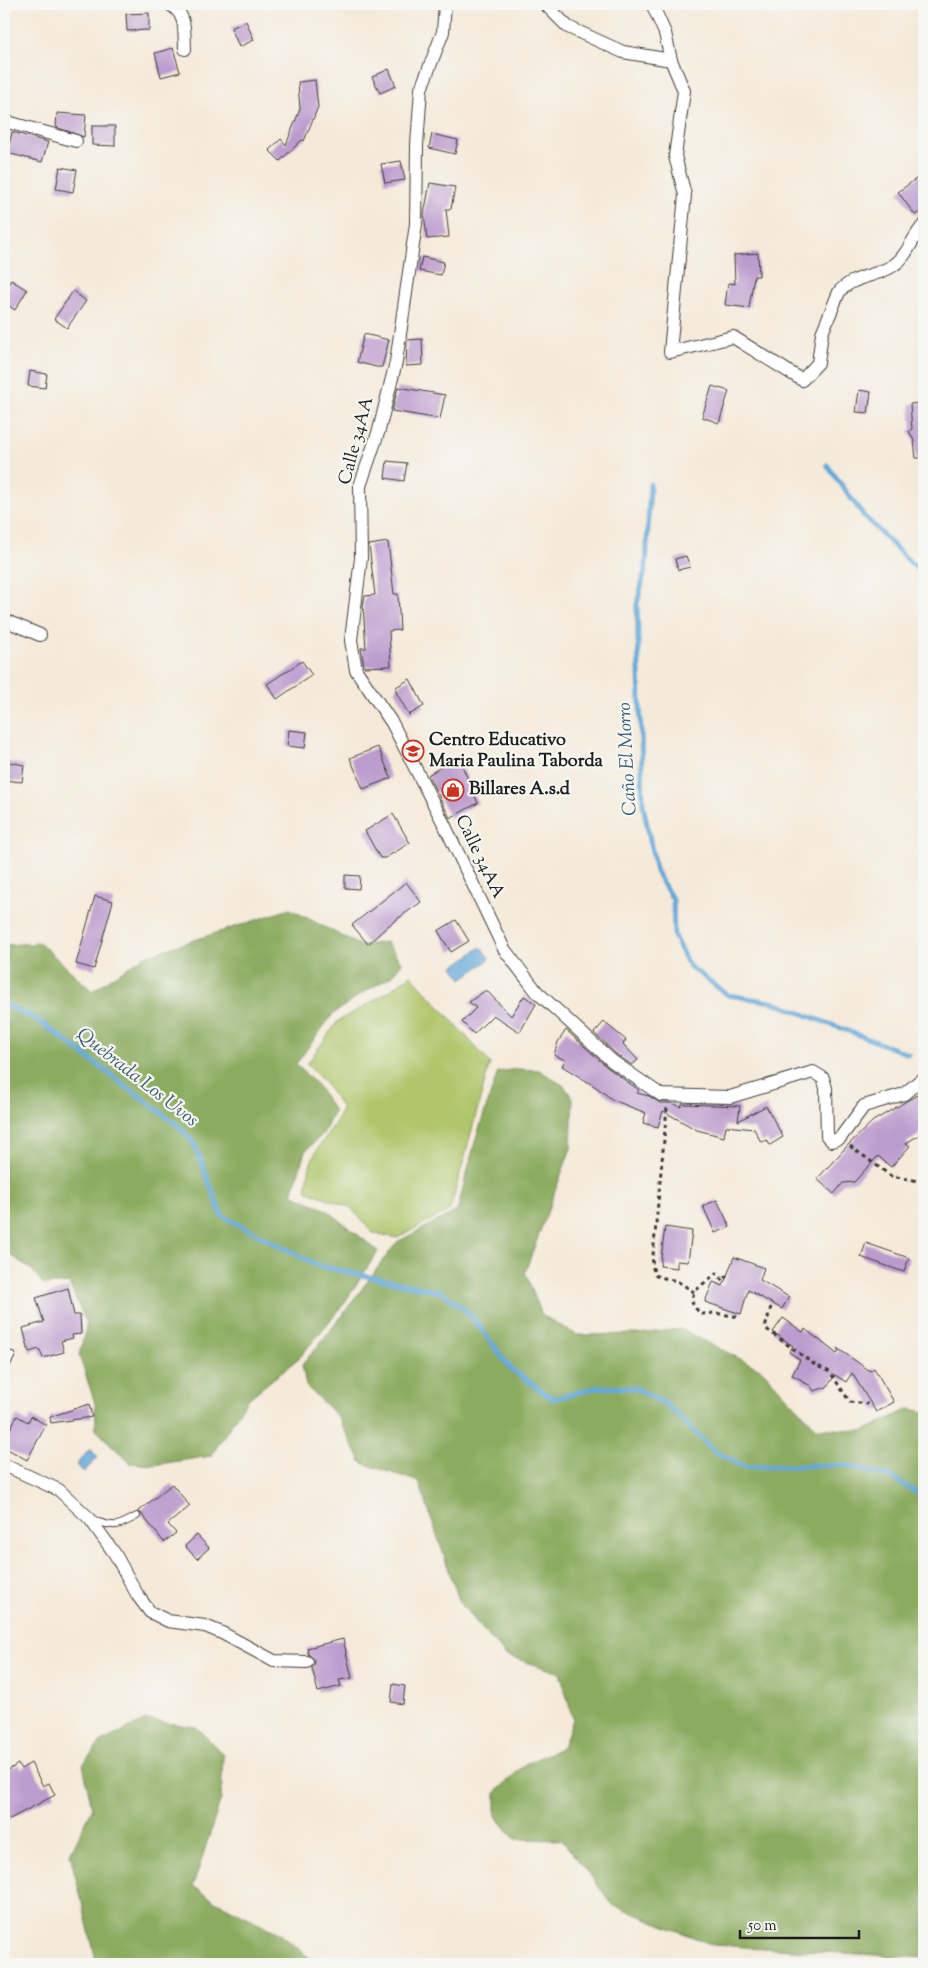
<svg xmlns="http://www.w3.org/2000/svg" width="928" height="1968" font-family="'Sorts Mill Goudy',serif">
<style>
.green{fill:#afc66b;stroke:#667144}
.forest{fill:#8bab5f;stroke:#54643e}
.water{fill:#63a8d9;stroke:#40627a}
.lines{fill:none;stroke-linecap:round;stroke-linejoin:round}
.stream{stroke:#63a8d9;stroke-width:5}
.building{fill:#bc9bcd}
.service-casing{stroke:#3d3b38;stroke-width:8}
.minor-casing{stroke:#3d3b38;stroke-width:14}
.path{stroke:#3d3b38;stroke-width:3;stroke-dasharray:4 4;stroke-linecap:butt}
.service{stroke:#fff;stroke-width:6}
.minor{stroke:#fff;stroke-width:12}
.labels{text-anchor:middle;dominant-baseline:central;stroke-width:4.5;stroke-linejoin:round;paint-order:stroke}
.street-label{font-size:18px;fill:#1c1c1c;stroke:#f6f6f2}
.poi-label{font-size:18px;font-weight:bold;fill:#1c1c1c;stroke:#f6f6f2;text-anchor:start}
.water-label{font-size:19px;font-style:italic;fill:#3c5b71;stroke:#f6f6f2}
</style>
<rect width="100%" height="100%" fill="#f6f6f2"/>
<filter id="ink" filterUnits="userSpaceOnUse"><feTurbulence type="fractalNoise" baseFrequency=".02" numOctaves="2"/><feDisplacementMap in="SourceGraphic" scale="10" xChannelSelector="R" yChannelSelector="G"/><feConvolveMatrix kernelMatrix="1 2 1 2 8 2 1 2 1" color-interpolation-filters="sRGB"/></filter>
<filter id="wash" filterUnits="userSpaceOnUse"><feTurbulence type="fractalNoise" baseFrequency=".0096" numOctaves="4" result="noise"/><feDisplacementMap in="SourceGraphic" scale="20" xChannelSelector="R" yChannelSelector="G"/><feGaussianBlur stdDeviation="1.12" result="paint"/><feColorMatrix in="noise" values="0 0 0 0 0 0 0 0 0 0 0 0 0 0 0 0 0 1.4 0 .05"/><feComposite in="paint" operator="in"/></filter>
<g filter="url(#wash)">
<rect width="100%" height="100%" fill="#f5ead9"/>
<!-- green -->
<path class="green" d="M411 975 490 1063 450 1210 397 1238 373 1233 351 1208 306 1190C308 1177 309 1163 316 1152 325 1136 336 1126 342 1108L324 1082 307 1064 338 1021 384 995Z"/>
<!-- forest -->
<g class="forest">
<polygon points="290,909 361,946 386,942 402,963 392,976 361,994 332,1015 296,1064 318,1086 334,1111 323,1134 305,1151 292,1194 327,1210 378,1251 343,1305 300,1357 247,1400 211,1456 153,1465 130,1463 96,1430 95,1403 79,1355 87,1324 69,1283 44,1285 32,1270 4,1250 4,945 40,943 92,991 145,956"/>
<polygon points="517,1069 539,1070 564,1086 573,1099 571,1148 525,1272 542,1315 577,1335 639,1334 681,1329 762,1370 816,1428 864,1431 909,1409 924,1412 924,1958 713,1945 613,1905 562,1840 515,1839 496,1816 496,1792 525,1764 563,1747 573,1719 560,1673 505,1655 460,1603 419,1482 362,1463 337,1416 306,1386 302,1365 334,1326 397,1242 457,1211 476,1138 498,1072"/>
<polygon points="146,1720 196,1727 223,1754 221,1799 193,1886 215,1901 279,1933 317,1964 97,1964 70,1854 92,1809 83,1764 101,1742"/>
</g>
<!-- water -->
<g class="water">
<polygon points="481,947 490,959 462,979 453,967"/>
<polygon points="90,1449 98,1457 84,1472 76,1465"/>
</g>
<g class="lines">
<!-- stream -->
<g class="stream">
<polyline points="827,465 864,516 916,568 924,573"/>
<polyline points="650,484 646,566 637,604 643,804 656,872 673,900 674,936 689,966 728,995 772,1002 908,1054"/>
<polyline points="4,1004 39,1021 175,1123 194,1143 222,1216 319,1266 441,1292 470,1314 511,1369 553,1399 598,1387 635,1388 666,1404 714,1451 744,1467 846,1465 891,1477 924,1497"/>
</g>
</g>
<g id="blocks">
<!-- building -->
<g class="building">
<polygon points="149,13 149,30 127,31 126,14"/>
<polygon points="246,21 254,40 239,47 231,28"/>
<polygon points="173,48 180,72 161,77 155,53"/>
<polygon points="389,69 396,86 380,93 372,77"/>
<polygon points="315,80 318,107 304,141 302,140 280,161 269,150 281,139 286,145 300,109 298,82"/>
<polygon points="57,113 86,115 84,137 56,127"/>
<polygon points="92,126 115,126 115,146 92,145"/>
<polygon points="12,132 48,142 42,162 7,153"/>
<polygon points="432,134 458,140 455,154 429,148"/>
<polygon points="401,161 405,180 385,183 381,164"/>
<polygon points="60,167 77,170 73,192 56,189"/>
<polygon points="924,173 924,209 915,215 898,192"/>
<polygon points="430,183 455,187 451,209 446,209 449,237 427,239 424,214"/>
<polygon points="758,253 759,276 754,276 749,308 725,305 728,283 735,284 734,255"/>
<polygon points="422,257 444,262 441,275 419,271"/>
<polygon points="11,280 27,290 15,310 4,303 4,292"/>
<polygon points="73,291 86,301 67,328 54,319"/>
<polygon points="364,334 389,340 382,367 376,367 357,362"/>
<polygon points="422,339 423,365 406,366 407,340"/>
<polygon points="30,371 47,374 45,388 28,386"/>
<polygon points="712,386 729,391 719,423 702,417"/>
<polygon points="398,387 445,395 440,419 392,411"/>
<polygon points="859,390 871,392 868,413 856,412"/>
<polygon points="924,403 924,462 922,458 916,458 914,441 909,431 912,429 910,404"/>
<polygon points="387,461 407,463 404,481 385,478"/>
<polygon points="388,542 394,594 398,594 400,630 389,631 391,666 364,667 361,648 366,648 363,605 365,596 375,595 369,545"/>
<polygon points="686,556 690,567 678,570 675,559"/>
<polygon points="302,661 312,675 277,699 267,684"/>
<polygon points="410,679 424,706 409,715 396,692 396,687"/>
<polygon points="289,730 307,732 305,748 287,746"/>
<polygon points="378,747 391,778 363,789 350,758"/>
<polygon points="458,756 478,803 450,818 428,775"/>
<polygon points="4,761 24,765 22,782 4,780"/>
<polygon points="393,814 410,843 385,858 380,858 365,831"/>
<polygon points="345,875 360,876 359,889 345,888"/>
<polygon points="406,882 421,902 389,925 368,944 352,925"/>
<polygon points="95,896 113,901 94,969 76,964"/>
<polygon points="456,920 469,941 451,952 438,931"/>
<polygon points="486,990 511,1016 524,996 536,1004 520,1032 493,1015 474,1034 462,1022 476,1008 469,1002"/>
<polygon points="604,1022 626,1040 623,1044 638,1060 632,1065 617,1055 594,1033"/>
<polygon points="566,1030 607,1067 639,1090 637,1093 649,1096 660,1103 671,1103 681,1107 682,1104 740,1106 738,1121 766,1106 783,1137 770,1145 767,1140 761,1142 754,1129 726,1126 724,1137 697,1130 663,1111 658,1127 643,1123 646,1113 613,1100 596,1087 562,1066 565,1060 554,1055 558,1042"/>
<polygon points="917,1095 924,1107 924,1132 906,1143 910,1146 891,1167 878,1156 854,1182 843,1183 834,1194 817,1179 849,1144 873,1121"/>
<polygon points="717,1200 730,1227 715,1233 703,1206"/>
<polygon points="665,1227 692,1231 688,1262 677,1261 677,1268 660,1266"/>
<polygon points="866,1243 909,1258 904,1272 861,1257"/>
<polygon points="734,1257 764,1268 760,1280 789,1297 782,1309 748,1290 741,1314 705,1302 713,1282 723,1286"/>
<polygon points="68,1288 74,1315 80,1315 81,1334 72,1335 73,1338 61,1341 64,1352 43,1358 39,1349 29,1352 23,1328 44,1322 36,1298"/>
<polygon points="783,1318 803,1332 805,1329 837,1354 839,1351 837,1348 870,1371 874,1368 894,1402 876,1412 852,1373 846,1382 835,1375 827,1387 814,1391 810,1385 802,1382 802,1380 792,1375 800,1360 789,1352 793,1346 773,1332"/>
<polygon points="89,1404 92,1417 51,1423 50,1417"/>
<polygon points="17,1416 28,1422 31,1416 46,1425 27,1460 4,1447 4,1440"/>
<polygon points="172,1484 190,1506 168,1524 176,1533 164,1542 139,1511"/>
<polygon points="197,1535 209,1548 197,1559 185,1546"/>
<polygon points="343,1639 352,1678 339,1680 341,1686 318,1692 312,1668 315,1663 314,1659 308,1654 307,1648"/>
<polygon points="393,1684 405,1686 403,1704 391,1702"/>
<polygon points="31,1763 43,1786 49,1783 55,1795 4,1822 4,1773 18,1764 21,1769"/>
</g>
</g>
</g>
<g filter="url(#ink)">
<use href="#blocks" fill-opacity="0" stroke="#3d3b38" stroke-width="1"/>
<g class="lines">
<!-- service casing -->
<g class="service-casing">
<g id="service">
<polyline points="4,1369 12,1355"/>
<path d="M93 1520C115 1528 117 1527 137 1516"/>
</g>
</g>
<!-- minor casing -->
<g class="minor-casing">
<g id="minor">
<path d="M169 4C187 14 184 30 185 49"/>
<polyline points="445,4 443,32 421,89 417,145 416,224 396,362 379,430 360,486 361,558 351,640 356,670 392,723 444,824 504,949 537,992 612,1061 661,1095 730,1097 813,1072 823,1078 826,1088 827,1136 832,1141 840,1138 864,1106 904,1094 924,1077"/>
<polyline points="545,4 568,27 623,52 671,60 665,33 652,4"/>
<path d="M671 60 684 91 675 156 685 195 670 352 733 337 802 380 818 363 822 333 839 292C853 275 877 277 894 265 908 256 912 237 924 225"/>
<polyline points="4,121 76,141"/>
<polyline points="4,620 40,635"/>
<polyline points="4,1465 59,1490 90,1519 115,1554 138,1596 150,1612 168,1621 205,1626 222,1633 274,1661 307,1662"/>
</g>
</g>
<!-- path -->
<g class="path">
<polyline points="667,1108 652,1266 656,1276 677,1281 694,1292"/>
<polyline points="850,1146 891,1176 924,1182"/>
<path d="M727 1275 723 1281 717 1273C703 1285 678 1297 702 1314L714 1313 740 1317"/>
<polyline points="771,1307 765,1328 815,1365 830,1372 850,1402 868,1404"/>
</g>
<!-- service -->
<use href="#service" class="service"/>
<!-- minor -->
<use href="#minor" class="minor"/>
</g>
</g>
<!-- icons -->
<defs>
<g id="school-ring" transform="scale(1.125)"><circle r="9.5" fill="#f6f6f2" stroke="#c8321e" stroke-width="1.5"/><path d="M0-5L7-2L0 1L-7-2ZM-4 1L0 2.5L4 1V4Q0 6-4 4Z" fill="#c8321e"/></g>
<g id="shop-ring" transform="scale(1.125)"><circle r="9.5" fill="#f6f6f2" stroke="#c8321e" stroke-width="1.5"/><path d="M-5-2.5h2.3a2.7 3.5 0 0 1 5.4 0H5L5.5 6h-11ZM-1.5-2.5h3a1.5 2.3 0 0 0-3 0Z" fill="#c8321e"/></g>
</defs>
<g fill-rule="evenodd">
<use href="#school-ring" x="413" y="751"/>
<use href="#shop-ring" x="453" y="790"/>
</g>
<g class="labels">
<!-- street labels -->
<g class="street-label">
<text transform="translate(357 441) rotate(-75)">Calle 34AA</text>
<text transform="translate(479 857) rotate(64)">Calle 34AA</text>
</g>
<!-- poi labels -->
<g class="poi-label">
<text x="429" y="741">Centro Educativo<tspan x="429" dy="21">Maria Paulina Taborda</tspan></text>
<text x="469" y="790">Billares A.s.d</text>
</g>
<!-- water labels -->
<g class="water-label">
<text transform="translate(628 759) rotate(-93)">Caño El Morro</text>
<text transform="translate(137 1078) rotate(38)">Quebrada Los Uvos</text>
</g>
</g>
<!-- margin -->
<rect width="928" height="1968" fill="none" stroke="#f6f6f2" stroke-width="20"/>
<!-- scale -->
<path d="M740 1930v8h119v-8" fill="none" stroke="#1c1c1c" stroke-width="2.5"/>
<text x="748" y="1930" font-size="15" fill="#1c1c1c" stroke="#f6f6f2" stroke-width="4" paint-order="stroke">50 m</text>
</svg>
